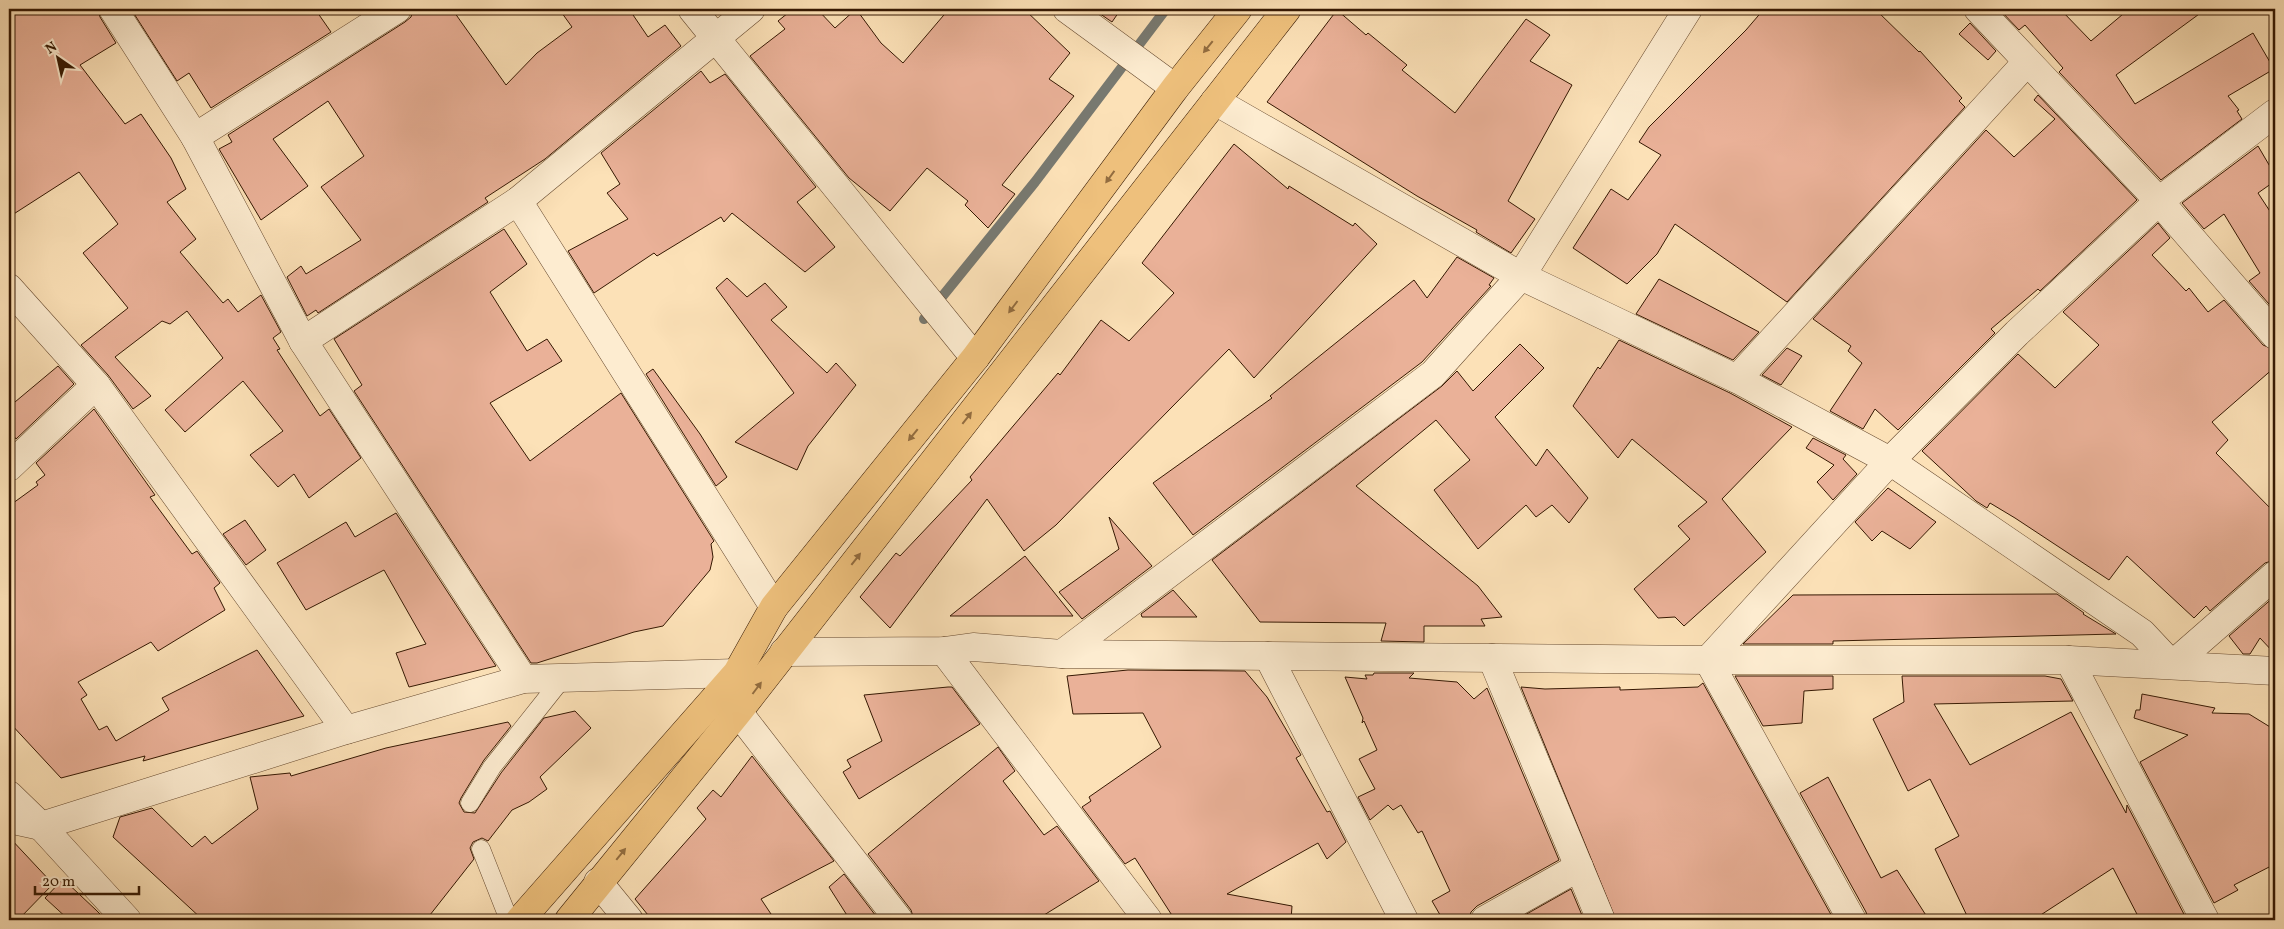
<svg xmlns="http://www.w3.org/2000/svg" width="2284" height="929" font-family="Vollkorn,serif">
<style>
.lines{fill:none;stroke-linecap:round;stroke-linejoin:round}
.stream{stroke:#787970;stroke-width:10}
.building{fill:#eab198;stroke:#351802}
.service-casing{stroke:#674a2f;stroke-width:19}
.minor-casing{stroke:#674a2f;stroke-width:29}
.primary-casing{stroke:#351802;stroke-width:29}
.service{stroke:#fdecd0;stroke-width:18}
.minor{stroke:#fdecd0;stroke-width:28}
.primary{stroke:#eec07c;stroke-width:28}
.oneway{fill:#926c3f}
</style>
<rect width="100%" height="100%" fill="#fce1b7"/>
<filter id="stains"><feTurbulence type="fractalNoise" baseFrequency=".004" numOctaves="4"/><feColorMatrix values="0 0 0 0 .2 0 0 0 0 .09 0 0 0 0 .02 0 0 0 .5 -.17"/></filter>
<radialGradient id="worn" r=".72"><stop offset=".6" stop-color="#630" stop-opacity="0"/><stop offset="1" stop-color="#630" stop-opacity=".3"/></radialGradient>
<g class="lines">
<!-- stream -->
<polyline class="stream" points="924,319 1035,182 1166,9"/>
</g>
<!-- building -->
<g class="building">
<polygon points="9,9 98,9 100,17 116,43 80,65 125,124 141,114 171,158 186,189 167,202 196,239 180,252 223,303 228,299 238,312 261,295 281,332 273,338 280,349 277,350 320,416 329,409 361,458 309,498 294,474 278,487 250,455 283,431 243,381 185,432 165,410 223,358 187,311 170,324 162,321 115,357 151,396 133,409 108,375 81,345 128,308 83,253 118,224 79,172 9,217"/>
<polygon points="131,9 315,9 331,32 211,108 189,73 177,81"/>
<polygon points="413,9 452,9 506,85 537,53 572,27 559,9 629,9 648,37 665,25 681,46 545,159 485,198 488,202 318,313 316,310 307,316 287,277 301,266 306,274 361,240 321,187 364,156 328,101 273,139 308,186 261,220 219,149 232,142 228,135 405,22 411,17"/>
<polygon points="793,9 817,9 835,28 856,9 881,43 903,63 949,9 1024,9 1070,53 1049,79 1074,96 1002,185 1015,194 988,228 965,205 968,201 927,168 890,211 849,178 750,56 785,29 778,21"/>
<polygon points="1093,9 1121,9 1112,22"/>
<polygon points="1764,9 1875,9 1919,52 1920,51 1962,98 1959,101 1965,107 1787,302 1675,224 1657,254 1627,284 1573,248 1611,189 1628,200 1661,155 1639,142 1649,127 1746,30"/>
<polygon points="1999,9 2060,9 2091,41 2129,9 2206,9 2116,75 2135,104 2253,33 2274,69 2228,96 2239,110 2237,111 2242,119 2161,180 2059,72 2063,68 2025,25 2019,30"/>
<polygon points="1337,10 1366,35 1368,33 1407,65 1402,70 1455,113 1526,19 1550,35 1530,61 1572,85 1508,201 1535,219 1511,253 1476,232 1477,230 1417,196 1267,102"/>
<polygon points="1970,23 1996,51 1988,60 1959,34"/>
<polygon points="701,71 710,83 725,74 816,187 797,202 835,247 805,272 732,213 724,222 721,217 657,256 654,253 594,293 568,251 628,219 607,193 620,184 601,153"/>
<polygon points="2038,95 2137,200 2040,291 2038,289 1991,329 1995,333 1898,430 1875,409 1863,429 1830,411 1862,363 1848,351 1851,346 1813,319 1986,130 2014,157 2055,119 2034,100"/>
<polygon points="1234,144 1288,189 1289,186 1353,226 1355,223 1377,244 1254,378 1229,349 1056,525 1024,551 987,499 890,628 860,597 896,553 900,556 972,480 970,477 1058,373 1060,375 1101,320 1129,341 1174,293 1142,263"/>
<polygon points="2258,146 2275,175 2275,181 2258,193 2275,219 2275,311 2249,281 2260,273 2224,214 2204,229 2182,203"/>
<polygon points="2158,223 2170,238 2152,255 2186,291 2189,288 2208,312 2224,300 2263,345 2275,350 2275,367 2212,422 2228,440 2216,453 2275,513 2275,560 2265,563 2210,611 2206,606 2194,618 2127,556 2109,580 2015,518 1990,503 1987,508 1976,501 1922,451 2018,354 2055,388 2099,345 2063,312"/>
<polygon points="504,229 527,264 490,292 527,351 547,339 562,361 490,403 530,461 621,393 714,541 711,544 713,557 710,570 663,626 634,632 537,663 531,663 354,391 362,385 334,339"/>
<polygon points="1457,257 1494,278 1489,285 1491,286 1422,362 1193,535 1153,483 1272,398 1270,396 1414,280 1427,298"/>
<polygon points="727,278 747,297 765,283 787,307 771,320 827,373 836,363 856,385 808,446 797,470 735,442 794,393 716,288"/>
<polygon points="1659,279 1759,332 1733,360 1636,314"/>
<polygon points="1619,340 1730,393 1792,427 1722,499 1766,552 1684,626 1675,617 1658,618 1634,589 1690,539 1678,526 1707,502 1632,439 1618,458 1573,406 1598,367 1600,369"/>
<polygon points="1520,344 1544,368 1495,417 1536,466 1547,449 1588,498 1569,523 1552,505 1536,517 1526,505 1478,549 1434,490 1470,460 1436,420 1356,486 1478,586 1502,617 1481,619 1485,626 1424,626 1424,642 1381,641 1386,623 1260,622 1212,560 1442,386 1457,371 1473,391"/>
<polygon points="1787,348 1802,356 1781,385 1762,375"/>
<polygon points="58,366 74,384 16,439 9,429 9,407"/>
<polygon points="653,369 700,434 727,477 716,486 646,374"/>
<polygon points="94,409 155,495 150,497 192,554 197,551 220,583 214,588 225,610 158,651 151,642 78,682 87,695 81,699 99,730 107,726 116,741 169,710 162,698 257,650 304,716 143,761 145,756 61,778 9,722 9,506 38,485 36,482 45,475 36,463"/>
<polygon points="1813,438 1846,455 1843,459 1857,474 1833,500 1817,482 1834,465 1806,448"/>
<polygon points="1888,488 1936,522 1910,549 1882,531 1872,541 1855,522"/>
<polygon points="396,513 496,666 409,687 396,653 426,644 384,570 306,610 277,563 346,522 355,537"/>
<polygon points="1109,517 1152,566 1082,619 1059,592 1119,549"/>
<polygon points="245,520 266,550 246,565 223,534"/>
<polygon points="1025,556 1073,616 950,616"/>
<polygon points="1173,590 1197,617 1142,617 1141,614"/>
<polygon points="2057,594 2084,613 2083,614 2116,634 1833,641 1833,644 1743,644 1793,595"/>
<polygon points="2275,596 2275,654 2260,638 2250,654 2243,654 2229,636"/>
<polygon points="1128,670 1245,671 1267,697 1301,755 1296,758 1327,812 1330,811 1346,842 1327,859 1318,843 1227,894 1292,906 1291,920 1175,920 1135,858 1125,864 1082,807 1091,801 1089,797 1161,747 1143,713 1073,714 1067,676"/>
<polygon points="1374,673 1414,673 1409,678 1457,682 1474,699 1487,688 1559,860 1477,906 1471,912 1469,920 1443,920 1432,901 1450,891 1422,831 1418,833 1401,805 1393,810 1388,805 1370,820 1358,797 1375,789 1359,759 1377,750 1364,721 1362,723 1363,718 1345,677 1367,679 1365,675 1373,675"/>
<polygon points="1735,676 1833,676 1833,689 1804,691 1802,723 1763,726"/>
<polygon points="1902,676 2045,676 2061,679 2073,701 1934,704 1970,765 2071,712 2126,813 2127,805 2186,918 2182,920 2140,920 2113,868 2033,920 1969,920 1935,849 1959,836 1930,779 1908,791 1873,719 1904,702"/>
<polygon points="1703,683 1834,920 1616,920 1521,687 1545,689 1620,687 1620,690 1698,687"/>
<polygon points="948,687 952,687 980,724 859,799 843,772 851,767 847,760 882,741 864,695"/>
<polygon points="2142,694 2215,708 2212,713 2249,714 2275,730 2275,864 2234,885 2238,890 2214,903 2140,762 2188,735 2134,718 2136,710 2140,710"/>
<polygon points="575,711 591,728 540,777 547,789 529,802 512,810 488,841 482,838 473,842 470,848 474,859 426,920 203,920 113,837 120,817 152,808 192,847 205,836 212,844 258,809 250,777 290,773 291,776 386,748 508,722 511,726 484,760 461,798 459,803 464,812 475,813 501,773 544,718"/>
<polygon points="998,747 1015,771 1003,781 1044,835 1057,826 1099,881 1036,920 914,920 911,910 868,854"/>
<polygon points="752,756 834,861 761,899 775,920 652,920 635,899 706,819 697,808 713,790 721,797"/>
<polygon points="1828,777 1881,878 1897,870 1929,920 1868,920 1866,912 1800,793"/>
<polygon points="9,837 53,884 18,920 9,920"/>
<polygon points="844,874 879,920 850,920 829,887"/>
<polygon points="63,879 96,910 106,920 69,920 45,898"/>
<polygon points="1571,889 1584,920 1516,920"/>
</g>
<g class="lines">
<!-- service casing -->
<g class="service-casing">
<g id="service">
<polyline points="470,803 492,767 562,679"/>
<polyline points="481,849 509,920"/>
</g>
</g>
<!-- minor casing -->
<g class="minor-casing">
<g id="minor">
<polyline points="113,9 195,137 303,341 523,679"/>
<polyline points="692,9 975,358"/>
<polyline points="1067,9 1175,88"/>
<polyline points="1978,9 2159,201 2275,335"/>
<polyline points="1215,101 1521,276 1737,379 1890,461 1708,660 1852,920"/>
<polyline points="2275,113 2159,201 2017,333 1890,461 2142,633 2172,665 2275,575"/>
<polyline points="195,137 397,9"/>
<polyline points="518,201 774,607"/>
<polyline points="9,288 96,385 346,730"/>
<polyline points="303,341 518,201 751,9"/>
<polyline points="1737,379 2027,62"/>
<polyline points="9,467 96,385"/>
<polyline points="944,651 1148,920"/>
<polyline points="784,652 944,651 973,647 1062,654 1708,660 2069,660 2275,671"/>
<polyline points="1062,654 1433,374 1521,276 1688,9"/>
<polyline points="1268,656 1404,920"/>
<polyline points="1492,658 1601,920"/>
<polyline points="2069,660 2205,920"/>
<polyline points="738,712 899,920"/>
<polyline points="9,795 41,826 127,920"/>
<polyline points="9,819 41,826 346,730 523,679 737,673"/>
<polyline points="598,882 629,920"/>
<polyline points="1485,920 1579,867"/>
</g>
</g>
<!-- primary casing -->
<g class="primary-casing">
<g id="primary">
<polyline points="520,920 737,673 774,607 975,358 1175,88 1238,9"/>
<polyline points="569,920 738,712 1287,9"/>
</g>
</g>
<!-- service -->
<use href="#service" class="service"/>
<!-- minor -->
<use href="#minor" class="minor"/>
<!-- primary -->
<use href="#primary" class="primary"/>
</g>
<!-- one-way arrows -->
<defs><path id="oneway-solid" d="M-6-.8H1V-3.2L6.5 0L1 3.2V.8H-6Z" transform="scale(1.25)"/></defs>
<g class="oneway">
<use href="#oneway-solid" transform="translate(1208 47) rotate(129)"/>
<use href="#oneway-solid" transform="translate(1110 177) rotate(126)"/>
<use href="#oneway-solid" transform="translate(1013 307) rotate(127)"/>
<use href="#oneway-solid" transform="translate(967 418) rotate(-52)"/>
<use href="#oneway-solid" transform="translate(913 435) rotate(129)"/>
<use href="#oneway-solid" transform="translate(856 559) rotate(-52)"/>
<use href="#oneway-solid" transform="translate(757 688) rotate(-53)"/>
<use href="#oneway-solid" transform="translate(621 854) rotate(-51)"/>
</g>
<!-- margin -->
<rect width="2284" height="929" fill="none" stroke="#fce1b7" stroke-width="30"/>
<rect x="10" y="10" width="2264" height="909" fill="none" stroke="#351802" stroke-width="2.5"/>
<rect x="15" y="15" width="2254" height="899" fill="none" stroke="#351802"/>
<!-- north arrow -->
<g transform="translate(58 58) rotate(326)" stroke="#fdecd0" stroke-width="4" paint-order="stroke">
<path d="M0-4L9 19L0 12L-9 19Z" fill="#351802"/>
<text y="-8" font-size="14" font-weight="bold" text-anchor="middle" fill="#351802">N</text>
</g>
<!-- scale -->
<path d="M35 886v8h104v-8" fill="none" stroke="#351802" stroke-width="2.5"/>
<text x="42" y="886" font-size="15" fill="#351802" stroke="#fdecd0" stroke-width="4" paint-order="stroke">20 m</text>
<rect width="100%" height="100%" filter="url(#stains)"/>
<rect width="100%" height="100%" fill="url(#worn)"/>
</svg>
